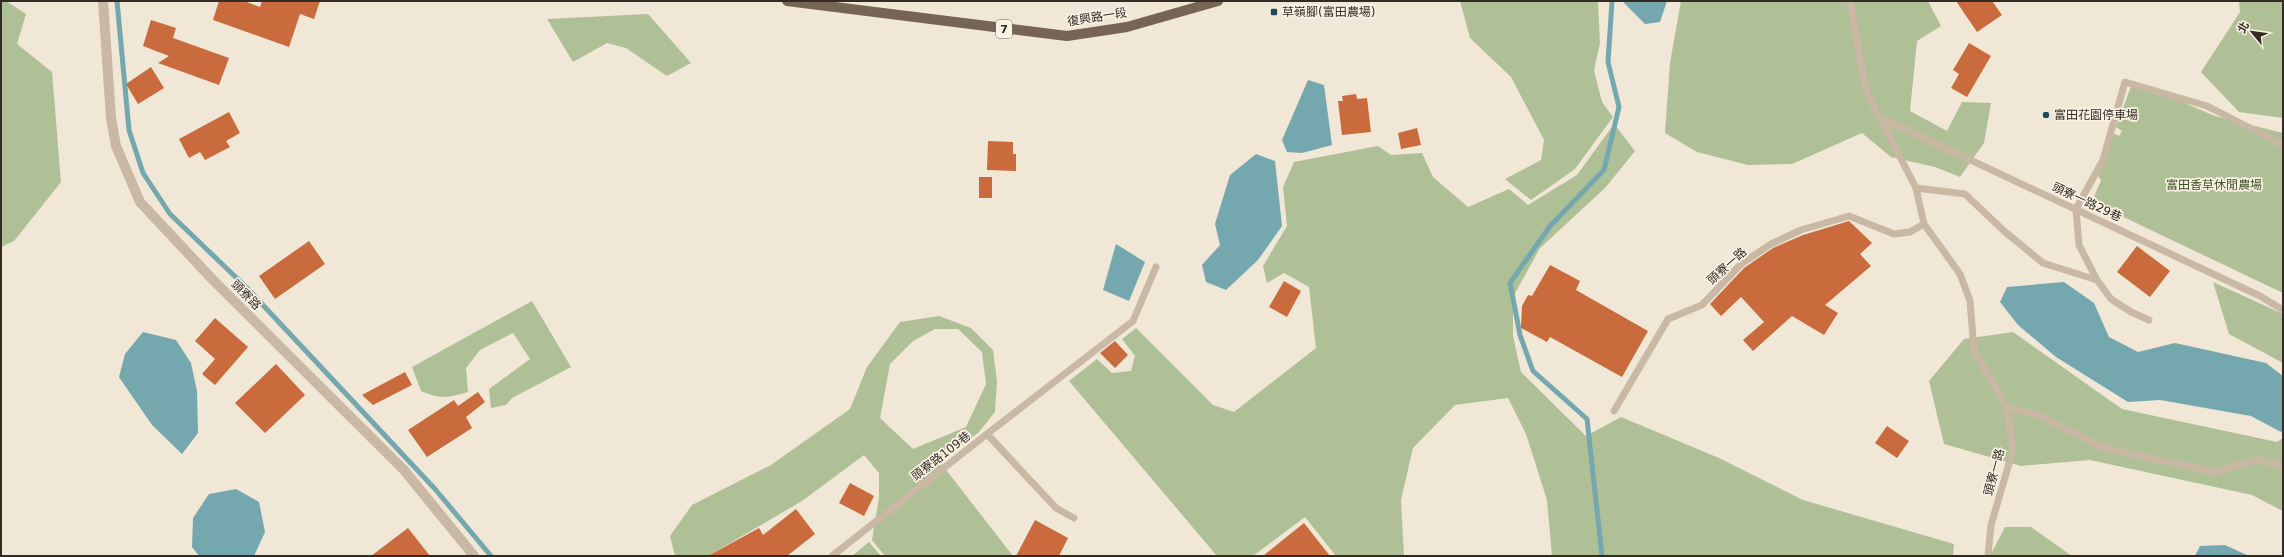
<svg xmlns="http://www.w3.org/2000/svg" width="2284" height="557" font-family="'DejaVu Sans','Noto Sans TC',sans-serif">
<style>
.green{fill:#afc097;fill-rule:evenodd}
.water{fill:#75a7af}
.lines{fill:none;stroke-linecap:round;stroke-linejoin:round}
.stream{stroke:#75a7af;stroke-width:5}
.building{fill:#c96b3d}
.service{stroke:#c9b8a3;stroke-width:7}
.minor{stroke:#c9b8a3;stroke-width:10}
.primary{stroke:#766456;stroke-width:10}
.poi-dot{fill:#1a4d56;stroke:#f9f1e3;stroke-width:1.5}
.labels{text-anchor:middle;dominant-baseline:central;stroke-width:3.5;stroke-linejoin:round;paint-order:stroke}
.shield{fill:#f9f1e3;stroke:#6f665e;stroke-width:1}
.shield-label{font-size:11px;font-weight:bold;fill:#342b25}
.poi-label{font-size:12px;fill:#342b25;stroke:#f9f1e3;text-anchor:start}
.street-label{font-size:12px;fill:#342b25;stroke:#f9f1e3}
.park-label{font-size:12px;fill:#3f5228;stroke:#f9f1e3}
</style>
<rect width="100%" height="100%" fill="#f1e7d7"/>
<!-- green -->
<g class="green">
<polygon points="1,1 6,1 26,14 17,44 52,72 61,182 14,241 1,247"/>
<polygon points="1460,1 1598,1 1600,43 1594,70 1602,102 1613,117 1575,169 1531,200 1505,179 1541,160 1544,140 1511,77 1470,38"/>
<polygon points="1681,1 1928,1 1941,26 1917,41 1910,111 1947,131 1962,102 1991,103 1984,143 1960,177 1935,167 1891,157 1862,133 1792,164 1748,165 1697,152 1665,133 1670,63"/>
<polygon points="2239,1 2283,1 2283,118 2239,112 2201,72 2240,12"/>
<polygon points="648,14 691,63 667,76 626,48 607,43 573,62 547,19"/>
<polygon points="2133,81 2215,116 2283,133 2283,293 2092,202 2101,180 2098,176 2113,133 2119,136 2122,131 2116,127"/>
<polygon points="1614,124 1635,151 1605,188 1540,248 1513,297 1513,336 1521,372 1586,436 1621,417 1719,458 1803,500 1954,544 1953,556 1552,556 1547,500 1526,434 1508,398 1455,405 1413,448 1401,500 1404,556 1336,556 1305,517 1253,556 1217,556 1069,381 1097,359 1112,373 1131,371 1135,356 1122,339 1136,328 1213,405 1234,412 1316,348 1309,287 1284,273 1267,283 1263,266 1287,226 1283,187 1294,162 1378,146 1391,155 1422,153 1433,177 1468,207 1509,189 1528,205 1577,175"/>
<polygon points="2213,282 2283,314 2283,363 2229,334"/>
<path d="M532 301 571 367 512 398 506 405 491 408 489 389 530 359 513 333 480 350 466 368 468 392C449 398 439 399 421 391L412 367Z"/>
<path d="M939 316 971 328 993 350 997 381 995 412 979 432 940 462 1013 556H885L872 540 879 497V473L864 455 802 501 708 556H675L670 536 692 505 771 465 850 409 867 367 900 322ZM935 329H958L982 352 986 384 966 427 913 449 880 418 890 364 913 341Z"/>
<polygon points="2013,332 2122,409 2277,442 2283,438 2283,511 2252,495 2090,460 2021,466 1944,444 1929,381 1964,339"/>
<polygon points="2005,527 2031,527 2072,556 1990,556"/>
<polygon points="869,542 881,556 852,556"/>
</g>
<!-- water -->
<g class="water">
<polygon points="1624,1 1667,1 1660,22 1645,24 1624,3"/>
<polygon points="1308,80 1324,85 1332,145 1302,153 1287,152 1282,140"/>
<polygon points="1256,154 1275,161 1282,226 1258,260 1226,290 1206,282 1202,265 1220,245 1215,224 1230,175"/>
<polygon points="1116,244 1145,262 1129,301 1103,290"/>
<polygon points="2064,282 2094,303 2109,337 2138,352 2175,343 2266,363 2283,376 2283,430 2281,432 2251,416 2160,400 2128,402 2056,357 2018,325 2000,302 2007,287"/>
<polygon points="143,332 176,340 191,363 197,391 198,433 182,454 152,425 119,377 125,354"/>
<polygon points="236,489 259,502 265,532 254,556 199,556 192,547 193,518 209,494"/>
<polygon points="2225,545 2249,556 2195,556 2200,546"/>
</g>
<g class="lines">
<!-- stream -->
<g class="stream">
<polyline points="117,1 129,130 143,173 170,214 247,288 435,489 491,556"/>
<polyline points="1602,556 1587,419 1533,371 1520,335 1510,283 1550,226 1604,170 1619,107 1608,62 1612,1"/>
</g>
</g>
<!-- building -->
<g class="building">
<polygon points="219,1 244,1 260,7 262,1 320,1 314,19 300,14 289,47 213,20"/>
<polygon points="1956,1 1992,1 2002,15 1977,32"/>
<polygon points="151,20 176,28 173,38 229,58 219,85 158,63 169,56 143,46"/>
<polygon points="1969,43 1991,56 1967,97 1951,88 1959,74 1953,70"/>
<polygon points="151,67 164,88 138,104 126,84"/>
<polygon points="1356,94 1357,99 1367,98 1371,132 1342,135 1338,101 1343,101 1342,96"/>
<polygon points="229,112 240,133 226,141 230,147 205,160 200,152 189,158 179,139"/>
<polygon points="1417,128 1421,145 1401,149 1398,133"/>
<polygon points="988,141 1013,142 1013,154 1016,154 1016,171 987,170"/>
<rect x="979" y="177" width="13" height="21"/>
<polygon points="1849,221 1872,243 1860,254 1871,266 1825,305 1838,313 1824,335 1792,316 1753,351 1743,340 1764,322 1741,297 1721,316 1710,304 1744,268 1773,248 1803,235"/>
<polygon points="309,241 325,264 275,299 259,276"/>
<polygon points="2137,246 2170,271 2150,297 2117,272"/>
<polygon points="1550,265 1580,281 1576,290 1648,331 1622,377 1550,337 1547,342 1521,328 1522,306 1528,295 1532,296"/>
<polygon points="1284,281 1301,291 1287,317 1269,307"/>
<polygon points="215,318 248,347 215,385 202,374 215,359 195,341"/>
<polygon points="1115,341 1128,355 1115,368 1100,353"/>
<polygon points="276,364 305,395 265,433 235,403"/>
<polygon points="405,372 412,385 373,405 362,395"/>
<polygon points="478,392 485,402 466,417 472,428 427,457 408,430 454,400 458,406"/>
<polygon points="1887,426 1909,441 1897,458 1875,443"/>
<polygon points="850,483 874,496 864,516 839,503"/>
<polygon points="796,509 815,534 787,556 708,556 759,528 763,535"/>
<polygon points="1035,520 1068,538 1059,556 1016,556"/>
<polygon points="1304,523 1330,556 1263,556"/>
<polygon points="408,528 430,556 371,556"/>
</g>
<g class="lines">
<!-- service -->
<g class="service">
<polyline points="1879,117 2177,257 2260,296 2283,310"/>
<polyline points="1916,188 1965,194 2004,231 2043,263 2097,280"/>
<polyline points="1924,224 1960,274 1970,301 1974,350 2007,408 2013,450 1991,525 1988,556"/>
<polyline points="2149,320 2131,312 2111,299 2097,280 2079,245 2076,209 2103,160 2125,82 2207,106 2283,145"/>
<polyline points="2007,408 2035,414 2104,448 2215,472 2258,459 2283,467"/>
<polyline points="1614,411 1668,319 1702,305 1741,264 1771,244 1801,230 1849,216 1894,234 1910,232 1924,224 1916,188 1866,91 1850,1"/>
<polyline points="987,434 1133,321 1156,267"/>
<polyline points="832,556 987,434 1056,508 1074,518"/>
</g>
<!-- minor -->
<polyline class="minor" points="103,1 111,118 116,146 140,202 213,280 404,470 474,556"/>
<!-- primary -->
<polyline class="primary" points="787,1 1067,36 1127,27 1218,1"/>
</g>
<!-- markers -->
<g class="poi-dot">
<rect x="1270" y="8" width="8" height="8" rx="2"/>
<circle cx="2046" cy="115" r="4"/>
</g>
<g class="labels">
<!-- shield labels -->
<rect class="shield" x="996" y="20" width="16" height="18" rx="3"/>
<g class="shield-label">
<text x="1004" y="29">7</text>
</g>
<!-- poi labels -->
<g class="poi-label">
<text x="1282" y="12">草嶺腳(富田農場)</text>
<text x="2054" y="115">富田花園停車場</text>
</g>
<!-- street labels -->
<g class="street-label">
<text transform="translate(1097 17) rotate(-9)">復興路一段</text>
<text transform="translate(2087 202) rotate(25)">頭寮一路29巷</text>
<text transform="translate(1727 266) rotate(-42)">頭寮一路</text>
<text transform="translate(246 295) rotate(45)">頭寮路</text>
<text transform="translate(941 456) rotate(-38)">頭寮路109巷</text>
<text transform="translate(1994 472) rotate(-75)">頭寮一路</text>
</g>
<!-- park labels -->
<g class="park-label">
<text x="2214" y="185">富田香草休閒農場</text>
</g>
</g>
<!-- border -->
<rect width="2284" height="557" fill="none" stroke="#342b25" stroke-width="4"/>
<!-- north arrow -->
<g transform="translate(2252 32) rotate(299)" stroke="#f9f1e3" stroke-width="3" paint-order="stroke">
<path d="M0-3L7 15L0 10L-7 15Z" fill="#342b25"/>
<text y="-6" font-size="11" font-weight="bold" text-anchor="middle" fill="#342b25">北</text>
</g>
</svg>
